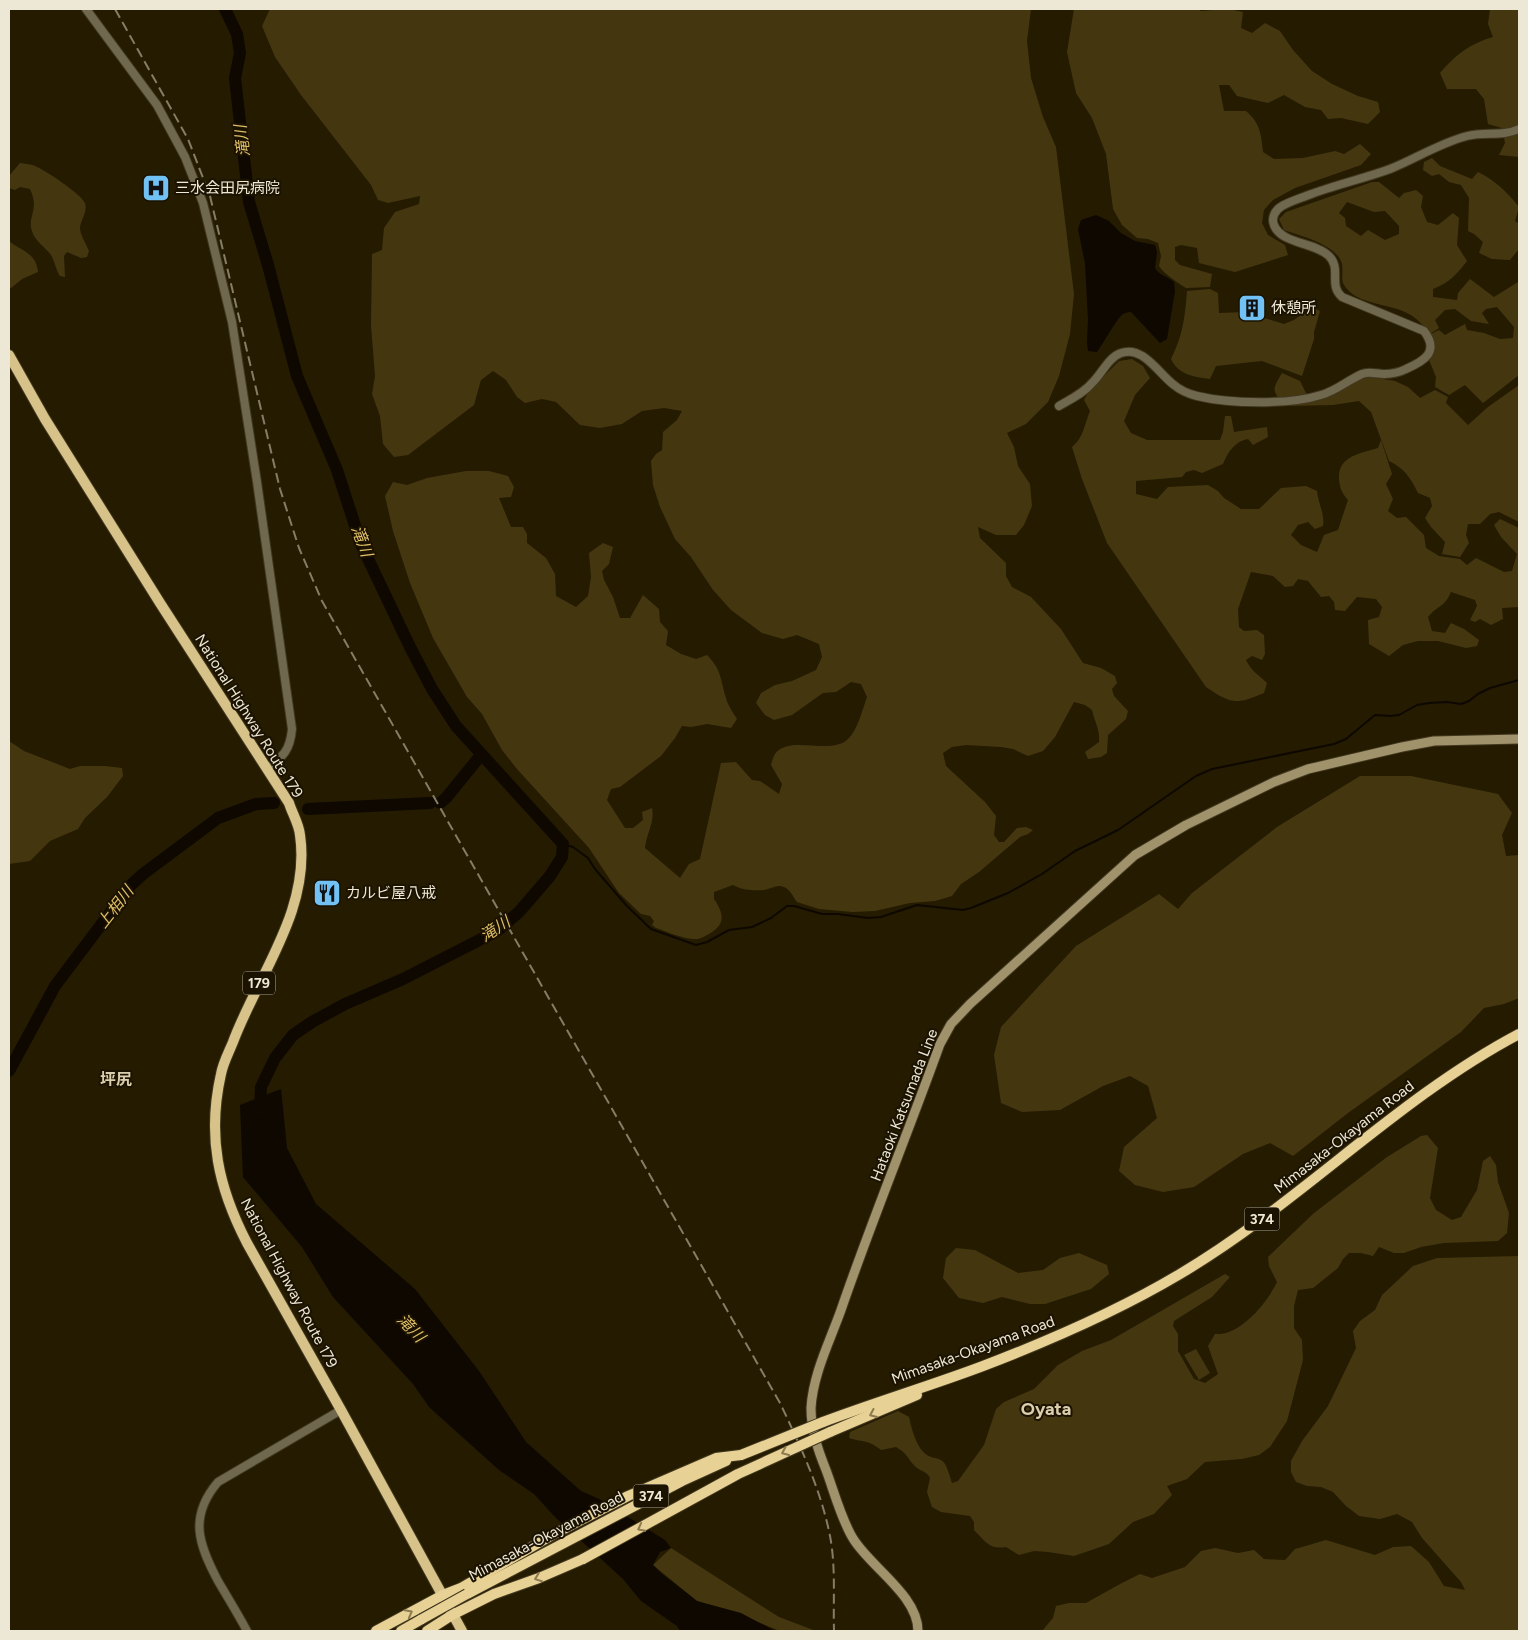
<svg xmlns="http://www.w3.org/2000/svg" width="1528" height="1640" font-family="Figtree,'Noto Sans JP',sans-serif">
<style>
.green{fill:#443710;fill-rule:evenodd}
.water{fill:#0e0800}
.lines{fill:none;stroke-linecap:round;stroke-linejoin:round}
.stream{stroke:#0e0800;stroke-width:2}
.river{stroke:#0e0800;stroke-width:12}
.tertiary-casing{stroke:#41381f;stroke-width:10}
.secondary-casing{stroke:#41381f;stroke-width:11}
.trunk-casing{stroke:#41381f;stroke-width:12}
.motorway-casing{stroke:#41381f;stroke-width:12}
.tertiary{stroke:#70674f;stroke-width:8}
.secondary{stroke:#a0926b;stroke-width:9}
.trunk{stroke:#d7c28a;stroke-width:10}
.motorway{stroke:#e8d194;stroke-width:10}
.rail{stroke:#857d67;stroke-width:2;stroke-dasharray:10 5;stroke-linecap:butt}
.motorway-bridge-casing{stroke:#41381f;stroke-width:12;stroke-linecap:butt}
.motorway-bridge{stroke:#e8d194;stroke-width:10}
.oneway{stroke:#8c7b51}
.labels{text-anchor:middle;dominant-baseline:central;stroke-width:4;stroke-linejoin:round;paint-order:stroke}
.shield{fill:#1b1200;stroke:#aea796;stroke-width:1}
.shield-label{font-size:14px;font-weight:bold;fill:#ede7d6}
.poi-label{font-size:15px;fill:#ede7d6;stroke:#1b1200;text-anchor:start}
.street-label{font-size:15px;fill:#ede7d6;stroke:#1b1200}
.water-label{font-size:16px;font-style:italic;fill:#debe67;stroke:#1b1200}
.neighbourhood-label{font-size:16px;font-weight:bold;fill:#dacead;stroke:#1b1200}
.quarter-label{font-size:18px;font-weight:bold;fill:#dacead;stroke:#1b1200}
</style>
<rect width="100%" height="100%" fill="#251b01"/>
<!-- green -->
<g class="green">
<path d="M270 9H1031L1027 41 1031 78 1043 117 1056 147 1074 294 1070 334 1059 376 1048 402 1026 424 1007 433 1014 447 1018 466 1030 484 1032 506 1024 525 1016 535H996L978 527 980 538 1006 563V576L1012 587 1031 597 1061 629 1083 663 1101 668 1115 676 1117 683 1112 689 1114 696 1128 711 1126 719 1108 735 1107 753 1101 757 1088 759 1085 752 1099 742C1100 729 1095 723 1092 710L1085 705 1074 702 1055 737 1043 751 1028 756 1013 749 1001 747 966 745 952 747 943 753 946 766 985 802 996 816 994 835 999 842H1004L1017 828 1026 827 1033 830 1028 834 1020 837 979 872 961 884 952 896 935 901 910 903 875 911 853 912 819 909 797 902C793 897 791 890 784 887 777 884 771 889 764 890 754 891 742 890 733 885L714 892V899C724 914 726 924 709 934 705 936 702 938 698 939 685 940 668 932 656 928L652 925 654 921 650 916 641 914 619 893 589 848 517 769 502 750 482 714 467 697 433 638 410 583 393 531 385 496 393 482 407 485 427 478 466 471H489L508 476 514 487 511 497 499 498 511 527H523L527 534V543L546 558 555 574 556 596 576 607 588 596 591 577 589 553 603 543 613 547 609 564 602 571 604 580 613 597 620 618H630L643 595 659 609 660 622 668 631 666 645 681 654 696 659 707 655C722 670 720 679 726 698 728 706 733 712 737 719L731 728 707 724 691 727 682 726 675 738 661 756 620 787 611 789 607 800 625 828H633L643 820 642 812 652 808C655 823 646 834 645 848L680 878 689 864 700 859 721 763 736 762 752 780 760 781 779 794 782 784 771 765C772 762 773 757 775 754 789 734 831 756 848 739 858 729 862 711 867 697L861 684 851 682 836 692 823 693 792 715 774 720 765 715 756 703 761 693 775 685 792 681 816 670 822 657 819 644 797 635 783 639 762 633 731 610 713 590 691 557 675 539 660 507 653 485 651 461 656 454 662 450 663 432 677 420 682 411 664 408 642 411 622 424 600 428 580 425 556 402 542 399 525 403 517 397 506 380 493 371 481 380 474 405 408 455 394 457 383 444 380 416 372 394 375 376 371 325 372 254 382 250 384 228 395 212 419 204 420 196 388 203 378 200 371 185 301 95 275 57 262 26Z"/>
<path d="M1074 9H1198L1201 11 1228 9 1243 12 1241 28 1252 33 1265 23 1280 31 1293 50 1312 71 1332 84 1358 96 1378 102 1380 112 1368 124 1341 118 1328 119 1321 110 1305 107 1284 95 1268 103 1237 96 1229 85H1219L1224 111H1246C1260 123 1261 133 1263 152L1274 159 1303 158 1335 151 1344 154 1360 144 1371 154 1361 165 1295 188 1273 200 1264 210 1262 223 1268 235 1285 245 1288 255 1235 272 1199 263 1197 248 1181 245 1175 247V260L1180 265 1212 274 1210 287 1186 288C1178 283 1163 273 1159 266L1161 256 1158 243 1148 239 1137 238 1122 225 1113 209 1106 154 1092 118 1076 93 1067 52Z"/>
<path d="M1490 9H1519V157L1499 155 1505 143 1502 128 1488 124 1484 99 1476 89H1447L1440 73C1455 55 1471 43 1493 37L1488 24Z"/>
<path d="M1432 158 1440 166 1472 179 1478 172C1495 180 1508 193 1519 207L1515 221 1519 224V249L1510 260 1492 259 1479 253 1483 242 1474 234 1468 231 1469 198 1461 185 1449 182 1439 174 1432 176 1423 170 1424 162Z"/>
<path d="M20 163C26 164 30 164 35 166 45 170 81 194 85 203 88 212 80 220 80 229 81 236 86 244 89 251L87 257 81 258 67 252 64 256 65 277 60 276C56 270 55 262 51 255 45 247 34 240 32 231 27 216 40 210 30 189L20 187 15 190 9 188V176Z"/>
<path d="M1372 182H1379L1399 198 1404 193 1416 190 1423 196 1421 207 1427 222 1438 225 1453 213 1459 218 1457 245 1467 261C1457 274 1449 283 1433 289V297L1457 300 1458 293 1470 279 1494 297 1518 282 1519 375 1483 403 1465 385 1449 395 1435 387 1436 377 1429 360 1433 349 1431 334 1439 330 1445 335 1465 324 1467 330 1484 333 1500 339 1513 338 1514 327 1497 307 1486 309 1482 313 1489 324 1471 321 1455 309 1445 310 1435 320 1439 328 1430 334C1424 326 1416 317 1407 313 1392 305 1363 304 1350 292 1338 281 1344 276 1342 264 1337 244 1300 236 1284 230L1279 219 1286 212ZM1347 202 1374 212 1385 211 1399 226V234L1385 240 1368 230 1361 236 1346 226 1345 218 1339 213Z"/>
<path d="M9 241C21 251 36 252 38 272L22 279 11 288 9 287Z"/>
<path d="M1210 289 1218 293 1219 313 1245 312 1284 324 1294 320 1312 307 1320 311 1314 332V339L1302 376 1262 361 1216 366 1210 379C1195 377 1178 375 1171 359 1183 335 1185 317 1187 291Z"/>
<path d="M1132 359 1143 366 1150 378 1135 395 1124 421 1131 433 1147 440H1220L1223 432 1225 416H1231L1234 432 1267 427 1268 437 1253 445 1248 439C1235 441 1228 452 1223 464L1202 473 1194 470 1186 472 1182 477 1136 481V494L1157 499 1168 487 1208 485 1218 491 1224 498 1241 509H1259L1281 488 1306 486 1317 491C1318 503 1325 514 1323 526L1315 529 1308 522 1298 525 1291 535 1301 545 1317 552 1324 535 1338 530 1348 500C1342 493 1340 489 1339 479 1338 456 1359 454 1378 448L1381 440 1392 474 1386 484 1393 499 1388 511 1397 518 1406 517 1424 535 1426 548 1439 556 1460 559 1467 565 1476 558 1504 572 1512 571 1517 554 1501 537 1494 525 1500 519 1519 528V607L1502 608 1503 619 1491 625 1480 619 1475 622 1470 620 1477 606 1475 600 1451 592C1444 608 1438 605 1428 617L1432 631 1445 633 1451 623 1464 629 1479 640 1477 646 1466 648 1438 641H1418L1403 645 1389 656 1369 644 1368 620 1379 617 1382 607 1376 599 1357 597 1345 611 1335 610 1334 602 1329 596 1321 597 1308 581 1298 579 1293 586 1285 587 1273 576 1251 572 1238 609 1239 627 1244 631 1257 630 1264 635 1265 654 1262 660 1252 656 1246 660C1251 671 1259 675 1267 683L1264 693C1236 705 1231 704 1206 687L1107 543 1082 479 1072 447C1084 437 1084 425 1090 411L1084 400 1089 391 1119 361Z"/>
<path d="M1282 373 1300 381 1306 393 1313 399 1336 394 1359 379 1371 377 1395 381 1408 387 1420 398 1435 390 1448 397 1446 403 1468 425 1488 407 1519 385V522L1499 512 1490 514 1480 524H1468L1466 535 1469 543 1460 557 1442 554 1445 542 1431 527 1425 518 1432 506 1430 498 1418 493C1410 477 1405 469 1389 461L1371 412 1359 401 1333 405 1287 406C1272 392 1271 391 1282 373Z"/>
<polygon points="9,741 24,751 70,769 80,766 105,766 122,768 123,776 107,797 85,818 78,829 50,841 30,861 9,864"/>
<polygon points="1360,776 1411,776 1498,794 1512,813 1502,835 1506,856 1519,855 1519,998 1504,1004 1484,1008 1461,1032 1348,1113 1293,1156 1270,1143 1243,1154 1194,1187 1163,1192 1135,1185 1119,1171 1124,1147 1157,1118 1148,1086 1130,1076 1103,1086 1060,1110 1022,1112 1001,1103 994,1055 1001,1027 1076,946 1159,894 1178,909 1192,893 1277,827"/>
<path d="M1427 1135 1438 1148 1430 1198 1436 1210 1452 1220 1461 1217 1477 1190 1483 1161 1490 1156 1496 1165 1498 1182 1509 1213 1507 1233 1498 1241 1444 1243 1421 1247 1404 1253H1394L1379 1247 1373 1256 1361 1253H1349L1343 1259 1338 1268 1313 1288 1298 1290 1294 1306V1328L1302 1340 1303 1360 1287 1421 1270 1447 1259 1455 1242 1459 1205 1462 1187 1479 1167 1486 1172 1495 1154 1514 1133 1522 1109 1544 1074 1556 1048 1552 1034 1551 1019 1555 1006 1547C989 1550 985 1541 974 1530V1522L970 1516 941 1512 932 1507 927 1492 930 1478C927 1472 923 1472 917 1468 909 1462 908 1453 896 1447L881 1450C867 1439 865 1443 849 1438L850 1432 898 1411 909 1417C912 1430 917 1452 931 1457 937 1459 941 1458 945 1464 948 1469 950 1477 952 1483L958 1481 984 1445 996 1409 1004 1402 1034 1389 1058 1365 1082 1351 1111 1340 1225 1274 1230 1277 1212 1297 1174 1321 1173 1326 1178 1334V1351L1194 1379 1205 1383 1218 1374 1208 1346 1215 1334C1240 1336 1267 1303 1277 1282L1269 1266 1268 1257 1314 1213 1387 1157 1421 1136Z"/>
<polygon points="956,1248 975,1250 1018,1273 1043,1270 1060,1258 1079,1253 1107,1265 1109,1274 1091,1289 1045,1304 1030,1304 1002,1297 983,1303 959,1298 943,1278 946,1258"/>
<polygon points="1519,1256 1519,1631 1042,1631 1053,1618 1056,1606 1069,1603 1086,1603 1120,1584 1140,1574 1152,1578 1185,1567 1201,1551 1215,1548 1238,1553 1254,1550 1264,1559 1285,1560 1295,1549 1326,1540 1375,1555 1393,1547 1411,1546 1429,1562 1444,1586 1465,1590 1461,1582 1422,1538 1412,1522 1397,1514 1380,1519 1359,1516 1346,1506 1333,1492 1321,1487 1307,1486 1296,1482 1291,1472 1291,1461 1302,1441 1328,1406 1356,1348 1353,1331 1360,1321 1375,1310 1382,1295 1413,1266 1437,1258"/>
<polygon points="1196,1349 1210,1373 1199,1380 1184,1355"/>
<polygon points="671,1548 779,1617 816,1631 780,1631 758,1622 697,1601 653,1565"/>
</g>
<!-- water -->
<g class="water">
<path d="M1096 215 1109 221 1121 233 1135 241 1155 245 1157 252 1155 268C1160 276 1167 276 1174 282L1175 291 1167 339 1160 343 1131 312C1129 312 1124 313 1123 314 1117 318 1103 344 1097 352L1088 351 1087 342 1088 320 1085 263 1078 229 1081 220Z"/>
<polygon points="281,1089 287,1148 316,1204 415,1289 479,1371 526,1442 581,1491 599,1499 665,1540 671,1548 660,1552 653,1565 661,1573 697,1601 741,1613 775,1631 680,1631 677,1626 641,1601 623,1579 555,1517 534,1494 499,1470 429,1407 413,1384 333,1297 302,1247 243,1177 240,1105"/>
</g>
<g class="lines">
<!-- stream -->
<polyline class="stream" points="563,844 573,847 588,858 595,869 627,906 651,929 696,945 707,942 729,930 752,927 771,918 787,906 794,906 822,914 838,914 868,918 881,917 917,905 963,910 971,908 1008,893 1042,874 1075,851 1118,830 1196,776 1212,769 1334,744 1346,739 1375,715 1390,716 1399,715 1417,705 1429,703 1447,702 1461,704 1469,701 1478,694 1490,688 1519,680"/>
<!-- river -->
<g class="river">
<polyline points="225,9 237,34 240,53 235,78 249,202 268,265 297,376 337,470 361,544 410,647 432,689 456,726 563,844 562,857 550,876 519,912 497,931 403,979 345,1004 312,1022 293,1035 275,1058 261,1087 260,1114"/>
<polyline points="440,803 446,798 481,755"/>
<polyline points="308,809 430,803"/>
<polyline points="9,1071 55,986 131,885 143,874 218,818 256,804 274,803"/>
</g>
<!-- tertiary casing -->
<g class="tertiary-casing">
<g id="tertiary">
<path d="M86 9 157 105 185 157 203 203 232 322 257 482 292 729C290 750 284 756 267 768"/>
<path d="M1059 406C1071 399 1084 393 1093 382 1102 373 1109 357 1121 353 1143 345 1159 374 1174 385 1180 390 1189 394 1197 396 1230 404 1289 405 1321 395 1336 391 1348 380 1362 374 1369 371 1376 374 1384 374 1391 374 1400 372 1406 369 1424 361 1440 352 1424 331L1342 297C1328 285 1342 269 1329 256 1315 242 1281 244 1274 225 1271 218 1275 210 1282 206 1289 202 1298 199 1306 196 1334 185 1363 179 1390 169 1415 159 1440 143 1467 136 1485 131 1502 137 1519 129"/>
<path d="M247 1631C238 1614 228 1598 218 1581 199 1545 188 1517 218 1482L341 1410"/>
</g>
</g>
<!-- secondary casing -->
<g class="secondary-casing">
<path id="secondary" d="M918 1631C918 1596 872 1568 854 1540 842 1522 834 1491 826 1470 818 1450 811 1430 811 1408 813 1374 830 1341 841 1310 872 1220 908 1133 940 1044L951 1024 970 1004 1135 855 1186 825 1274 782 1308 769 1402 747 1434 741 1519 739"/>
</g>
<!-- trunk casing -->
<g class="trunk-casing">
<path id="trunk" d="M9 355 45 419 160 603 289 803C292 813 299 824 300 835 311 910 258 975 233 1042 229 1052 223 1063 221 1074 207 1136 218 1187 247 1243L341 1410 462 1631"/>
</g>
<!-- motorway casing -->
<g class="motorway-casing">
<g id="motorway">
<path d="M823 1422C876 1402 930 1386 983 1366 1051 1340 1118 1311 1180 1274 1300 1203 1396 1099 1519 1034"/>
<polyline points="830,1432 917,1395"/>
<polyline points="467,1594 682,1481 726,1461"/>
<polyline points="376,1631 443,1595 461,1588 554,1534 628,1496 716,1458 741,1455"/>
<polyline points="401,1631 422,1619"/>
<polyline points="427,1631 452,1615 494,1594 539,1578 583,1559"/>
</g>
</g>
<!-- tertiary -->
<use href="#tertiary" class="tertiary"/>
<!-- secondary -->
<use href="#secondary" class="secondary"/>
<!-- trunk -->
<use href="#trunk" class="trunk"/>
<!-- motorway -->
<use href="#motorway" class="motorway"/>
<!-- rail -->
<path class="rail" d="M115 9 188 139 210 196 280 489 299 548 322 601 780 1403C800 1445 821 1490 830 1536 836 1567 833 1600 834 1631"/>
<!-- motorway-bridge casing -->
<g class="motorway-bridge-casing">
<g id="motorway-bridge">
<polyline points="741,1455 823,1422"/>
<polyline points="583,1559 738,1474 830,1432"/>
<polyline points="422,1619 467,1594"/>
</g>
</g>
<!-- motorway-bridge -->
<use href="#motorway-bridge" class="motorway-bridge"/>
</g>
<!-- one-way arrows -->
<defs><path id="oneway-chevron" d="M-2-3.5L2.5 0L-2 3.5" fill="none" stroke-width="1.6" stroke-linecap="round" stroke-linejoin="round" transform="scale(1.25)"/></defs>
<g class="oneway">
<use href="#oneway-chevron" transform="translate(873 1414) rotate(156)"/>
<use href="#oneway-chevron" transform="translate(785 1452) rotate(156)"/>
<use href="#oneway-chevron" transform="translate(641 1528) rotate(152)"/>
<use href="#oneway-chevron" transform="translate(538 1578) rotate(159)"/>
<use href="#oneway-chevron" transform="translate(409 1613) rotate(-28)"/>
</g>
<!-- icons -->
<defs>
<g id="hospital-square" transform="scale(1.4375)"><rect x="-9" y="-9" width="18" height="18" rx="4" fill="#72c1f5" stroke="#1b1200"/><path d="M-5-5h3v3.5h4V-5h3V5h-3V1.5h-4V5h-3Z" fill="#111"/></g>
<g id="building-square" transform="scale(1.4375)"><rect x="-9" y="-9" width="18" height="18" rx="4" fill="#72c1f5" stroke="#1b1200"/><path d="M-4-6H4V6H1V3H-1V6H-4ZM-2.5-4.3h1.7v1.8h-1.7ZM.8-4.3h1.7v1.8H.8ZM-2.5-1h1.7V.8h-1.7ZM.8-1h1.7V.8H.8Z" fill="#111"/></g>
<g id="restaurant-square" transform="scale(1.4375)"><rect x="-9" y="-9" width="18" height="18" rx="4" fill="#72c1f5" stroke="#1b1200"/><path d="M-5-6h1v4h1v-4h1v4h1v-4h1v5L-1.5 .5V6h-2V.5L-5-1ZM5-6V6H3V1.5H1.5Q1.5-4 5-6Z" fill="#111"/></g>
</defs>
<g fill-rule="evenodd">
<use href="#hospital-square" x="156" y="188"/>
<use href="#building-square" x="1252" y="308"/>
<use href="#restaurant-square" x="327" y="893"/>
</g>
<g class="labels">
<!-- shield labels -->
<g class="shield">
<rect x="243" y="971.5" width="32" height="23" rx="4"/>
<rect x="1244.5" y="1207.5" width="35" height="23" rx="4"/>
<rect x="633.5" y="1484.5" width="35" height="23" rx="4"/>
</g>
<g class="shield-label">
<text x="259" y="983">179</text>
<text x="1262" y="1219">374</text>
<text x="651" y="1496">374</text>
</g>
<!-- poi labels -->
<g class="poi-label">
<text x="175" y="188">三水会田尻病院</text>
<text x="1271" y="308">休憩所</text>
<text x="346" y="893">カルビ屋八戒</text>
</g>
<!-- street labels -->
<g class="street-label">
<text transform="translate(249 716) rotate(58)">National Highway Route 179</text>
<text transform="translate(904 1105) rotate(-69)">Hataoki Katsumada Line</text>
<text transform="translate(1344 1137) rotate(-38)">Mimasaka-Okayama Road</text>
<text transform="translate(289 1283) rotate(62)">National Highway Route 179</text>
<text transform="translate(973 1350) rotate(-20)">Mimasaka-Okayama Road</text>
<text transform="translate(546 1536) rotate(-28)">Mimasaka-Okayama Road</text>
</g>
<!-- water labels -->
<g class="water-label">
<text transform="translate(242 141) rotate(-97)">滝川</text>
<text transform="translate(362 541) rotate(69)">滝川</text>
<text transform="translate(115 907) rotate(-52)">上相川</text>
<text transform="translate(495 929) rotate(-33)">滝川</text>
<text transform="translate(411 1328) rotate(46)">滝川</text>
</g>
<!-- neighbourhood labels -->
<g class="neighbourhood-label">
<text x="116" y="1079">坪尻</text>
</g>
<!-- quarter labels -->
<g class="quarter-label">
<text x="1046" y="1409">Oyata</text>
</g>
</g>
<!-- border -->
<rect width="1528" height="1640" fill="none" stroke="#ede7d6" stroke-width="20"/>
</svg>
